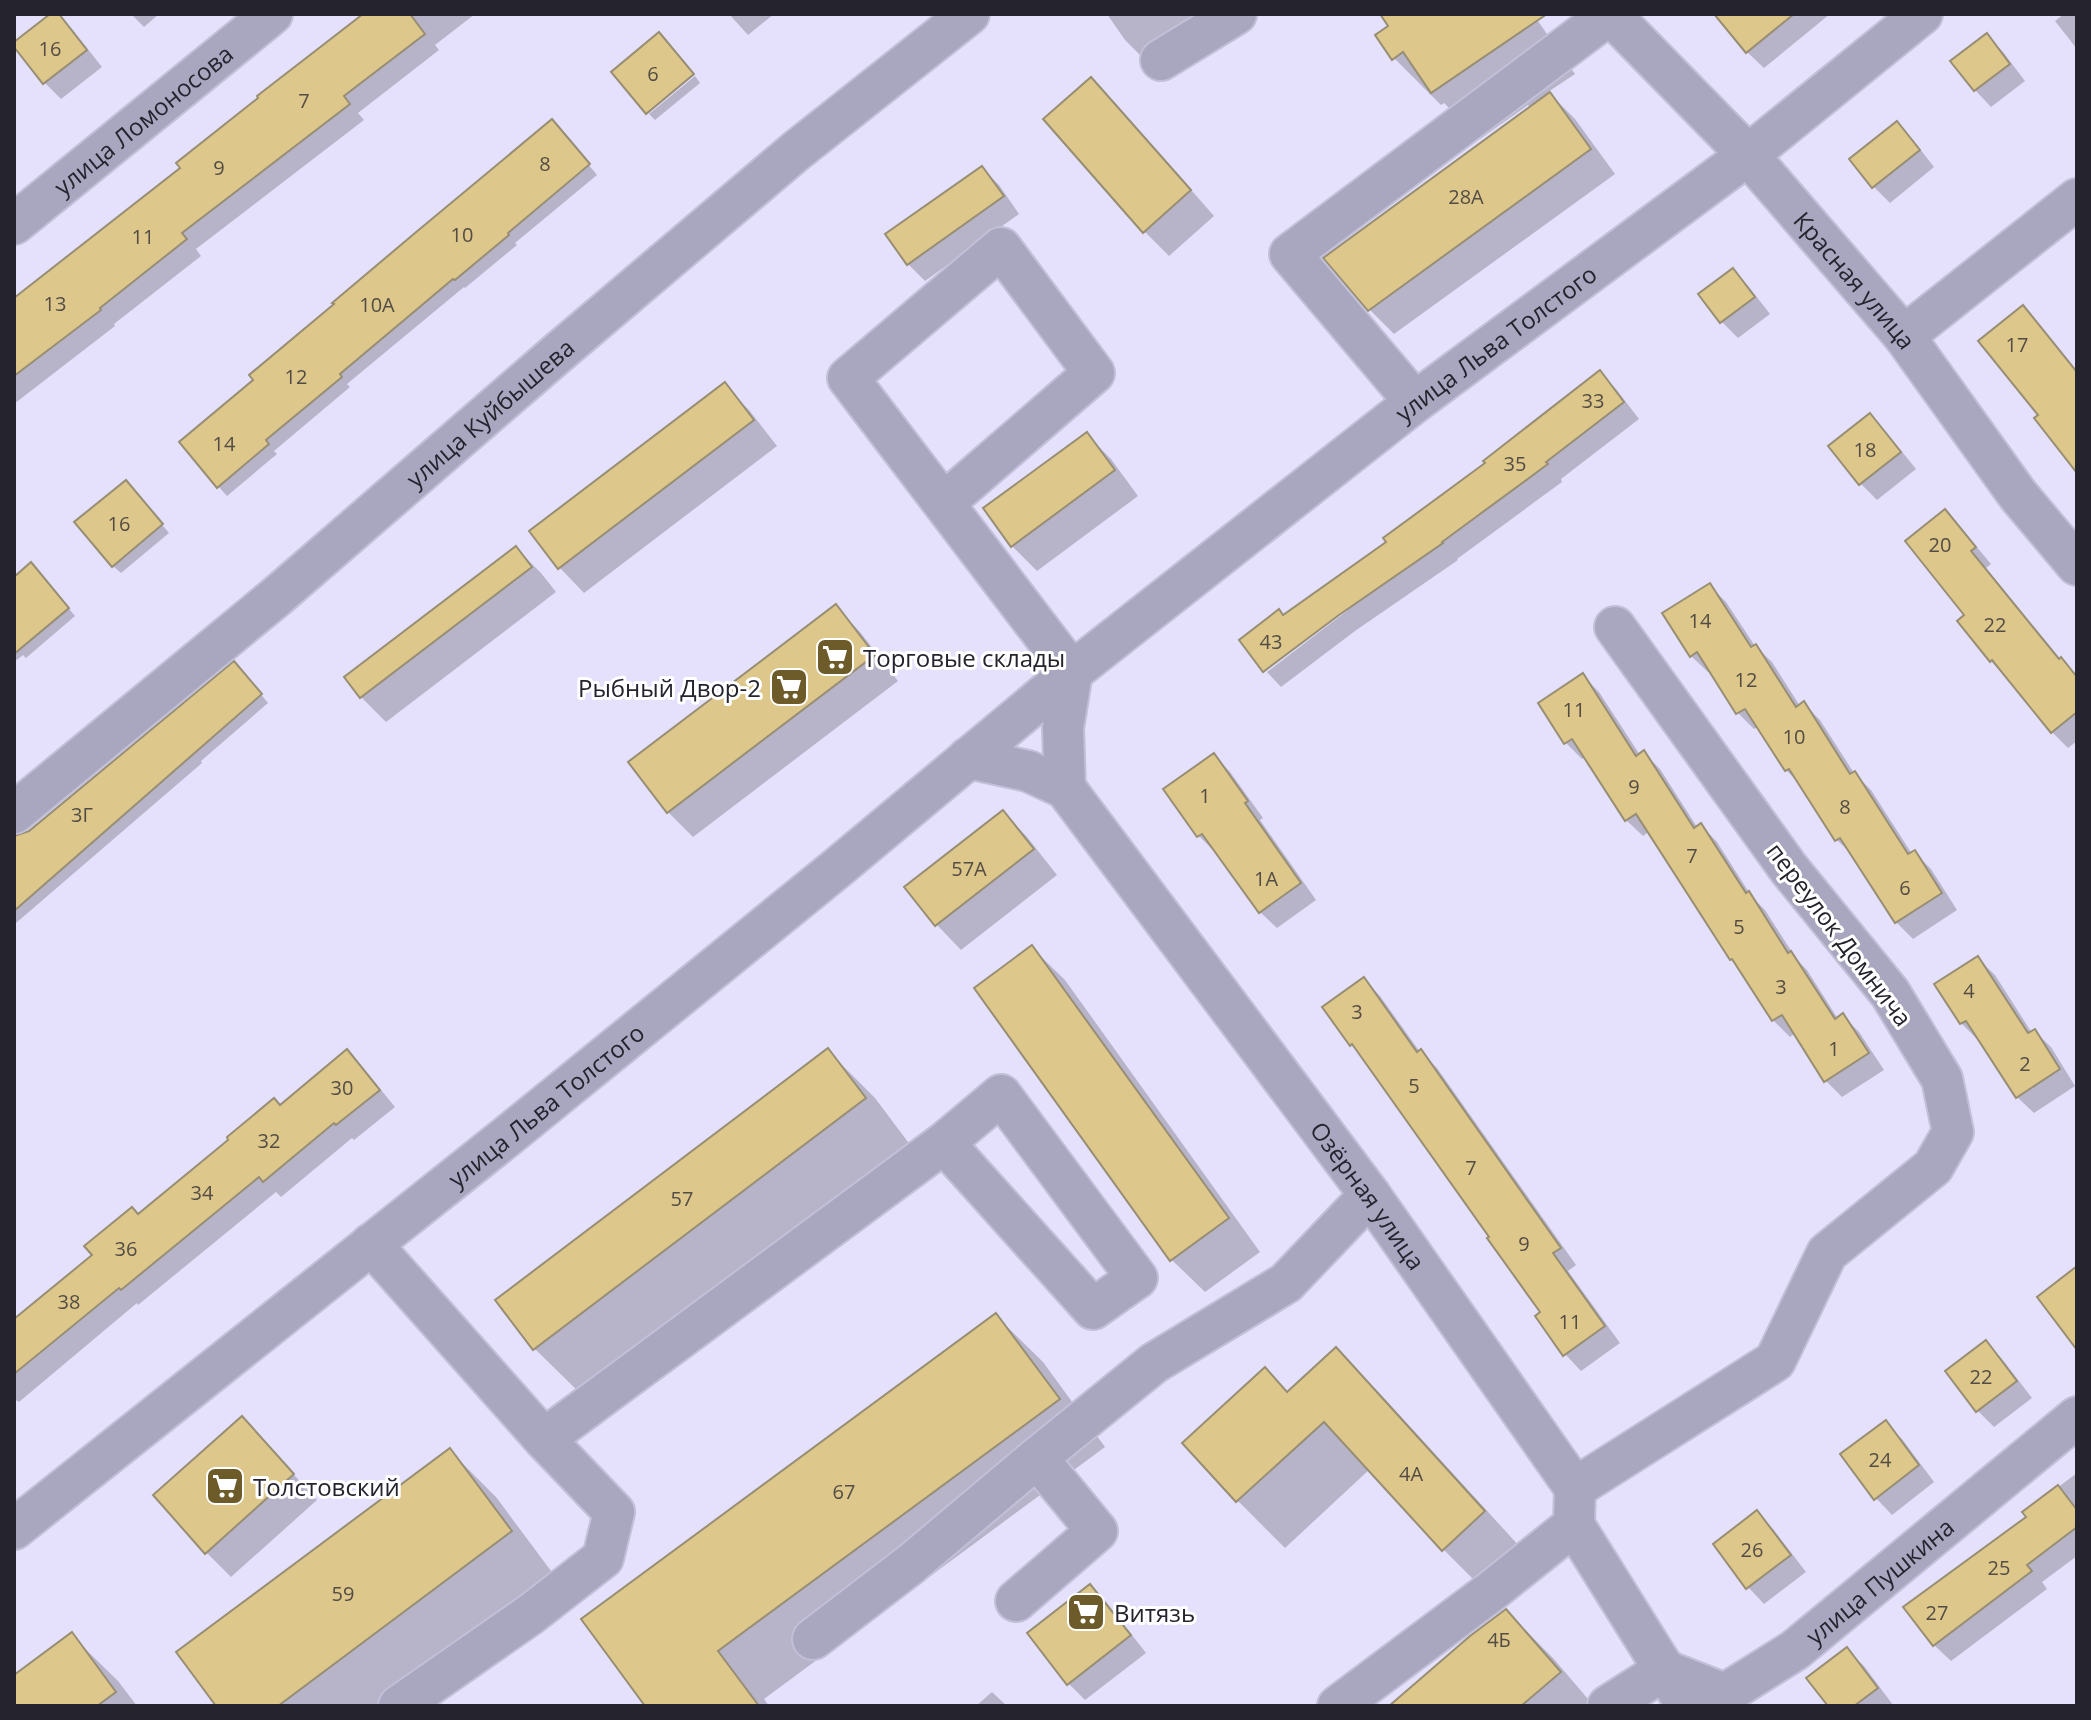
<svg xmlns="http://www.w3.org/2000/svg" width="2091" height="1720" font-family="'Open Sans',sans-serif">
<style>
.shadow{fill:#0003}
.building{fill:#dec78a;stroke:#978e74;stroke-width:2}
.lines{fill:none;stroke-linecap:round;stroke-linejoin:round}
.minor-casing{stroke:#c2bfd8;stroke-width:44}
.minor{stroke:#a9a6c0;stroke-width:40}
.labels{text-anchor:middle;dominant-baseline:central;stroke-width:6;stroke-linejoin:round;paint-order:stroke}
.number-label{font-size:20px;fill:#534d45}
.street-label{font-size:24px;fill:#25242e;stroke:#fff}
.poi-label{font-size:24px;fill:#25242e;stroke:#fff;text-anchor:start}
</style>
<rect width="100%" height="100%" fill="#e5e1fd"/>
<!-- shadow -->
<g class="shadow">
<polygon points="54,14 57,14 72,29 102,67 61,99 45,83"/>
<polygon points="131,14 159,14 144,27"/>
<polygon points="367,14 475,14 435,45 439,50 358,113 364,120 196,249 201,256 114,324 115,326 14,404 14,300 183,169"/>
<polygon points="729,14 774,14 748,35"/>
<polygon points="1107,14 1245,14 1157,72 1125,40"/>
<polygon points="1383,14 1533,14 1575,74 1548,92 1575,119 1615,174 1394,334 1369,309 1531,108 1528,105 1480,139 1444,103 1441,105 1394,58 1391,26"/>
<polygon points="1717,14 1830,14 1764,68 1747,52"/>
<polygon points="2064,14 2077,14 2077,49 2055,21"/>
<polygon points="1987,36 2003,52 2025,81 1991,107 1975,90"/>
<polygon points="695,76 700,83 655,120 649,114"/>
<polygon points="1091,80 1116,104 1214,216 1169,256 1144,231"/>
<polygon points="1897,124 1913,140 1934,167 1890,203 1874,187 1852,159"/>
<polygon points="561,131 597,175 515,243 517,245 465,288 464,287 347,384 350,387 274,451 277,454 227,496 218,486 256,380"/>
<polygon points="982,168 999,185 1019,214 925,281 908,264 888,235"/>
<polygon points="1733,271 1749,287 1770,314 1738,338 1722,322 1701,295"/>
<polygon points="2022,307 2039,324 2072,365 2068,368 2077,379 2077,468 2041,415"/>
<polygon points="1599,373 1616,389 1639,419 1561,479 1562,482 1457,559 1458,560 1355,631 1281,687 1267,672 1348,610 1346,607 1283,617 1388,542"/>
<polygon points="724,385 749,410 777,446 584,593 560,568 532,532"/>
<polygon points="1870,416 1886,432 1916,469 1877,500 1861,484 1831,447"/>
<polygon points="1086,434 1111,459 1138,496 1037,571 1012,546"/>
<polygon points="133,490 169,533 121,573 113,566"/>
<polygon points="1945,512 1961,528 1991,564 1986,568 2061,660 2077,676 2077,741 2068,748 2052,732 2007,677 1991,661 1966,615"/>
<polygon points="516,548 541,573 556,592 386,722 361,697"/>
<polygon points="39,573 75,616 26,658 23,655 14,662 14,579"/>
<polygon points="1709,585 1726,602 1755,646 1772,662 1800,706 1804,704 1820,720 1854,773 1871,790 1912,854 1914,852 1931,869 1957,910 1913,939 1896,922 1854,856 1837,840 1803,787 1786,770 1758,727 1754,729 1738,713 1710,670 1708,672 1691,656"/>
<polygon points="836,607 860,632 898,681 693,837 668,812"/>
<polygon points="242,671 268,703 201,761 202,763 16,923 14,921 14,839 30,833"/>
<polygon points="1583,676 1599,692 1640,755 1644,753 1660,769 1697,827 1701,825 1717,842 1752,897 1765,910 1797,960 1807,970 1838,1019 1843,1016 1859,1032 1884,1070 1842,1097 1826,1081 1795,1033 1790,1037 1773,1020 1738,966 1732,959 1650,831 1643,836 1626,820 1586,756 1582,759 1566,743"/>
<polygon points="1214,755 1230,772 1263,818 1260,820 1316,900 1277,928 1260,912 1215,852 1199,836"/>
<polygon points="1003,812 1027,837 1057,875 961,950 937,925 907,888"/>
<polygon points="1032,948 1065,980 1260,1252 1205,1292 1172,1260"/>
<polygon points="1978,959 1995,975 2032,1033 2034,1031 2051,1047 2075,1086 2034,1113 2017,1097 1979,1038 1978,1040 1961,1023"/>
<polygon points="1364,979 1380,996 1420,1052 1437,1068 1576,1265 1568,1271 1620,1343 1581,1371 1565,1354 1543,1312 1364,1056 1352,1045 1325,1007"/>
<polygon points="828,1051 875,1098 911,1146 582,1395 535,1349"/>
<polygon points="347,1052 363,1068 395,1107 354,1140 352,1138 281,1197 276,1192 138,1305 137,1303 19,1402 14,1399 14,1322 138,1216 280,1107"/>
<polygon points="996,1316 1043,1362 1105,1447 764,1699 769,1706 648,1706"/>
<polygon points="1986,1343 2002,1359 2032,1398 1994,1427 1978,1411 1948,1371"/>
<polygon points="1336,1350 1383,1397 1531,1559 1490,1596 1443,1549 1370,1469 1285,1548 1238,1501 1185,1443 1288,1393"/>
<polygon points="242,1418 317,1500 231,1577 206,1552"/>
<polygon points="1885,1423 1902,1439 1934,1482 1892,1515 1876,1498"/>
<polygon points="449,1450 496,1497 557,1579 388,1706 219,1706"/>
<polygon points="2077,1473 2077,1556 2042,1582 2047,1589 1951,1661 1934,1645 2029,1518 2025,1512"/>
<polygon points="1757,1513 1773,1529 1806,1572 1764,1604 1748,1587"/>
<polygon points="1090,1586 1107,1603 1146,1653 1085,1700 1069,1684 1030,1633"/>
<polygon points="1506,1611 1553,1658 1594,1706 1392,1706"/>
<polygon points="71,1635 118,1681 137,1706 14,1706 14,1677"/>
<polygon points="1847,1650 1864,1666 1893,1705 1830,1706"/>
<polygon points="992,1692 1007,1706 976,1706"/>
</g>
<!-- building -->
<g class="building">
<polygon points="50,14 59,14 87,50 43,84 14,47 14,42"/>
<polygon points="363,14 410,14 425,34 344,96 350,104 182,233 187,239 100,308 101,310 14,376 14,298 180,168 176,163 258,98 257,96"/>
<polygon points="1380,14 1547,14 1431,93 1403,52 1392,60 1375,35 1388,26"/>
<polygon points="1714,14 1794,14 1746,53"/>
<polygon points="659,32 694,74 646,114 611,72"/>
<polygon points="1987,33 2010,64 1974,91 1950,61"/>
<polygon points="1091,77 1191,190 1143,233 1043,119"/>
<polygon points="1550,92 1591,149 1368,311 1323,258"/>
<polygon points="552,119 590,164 508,233 509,235 455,280 453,279 340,374 342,377 266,440 269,444 217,488 179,442 253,380 249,375 334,304 332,303 415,233"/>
<polygon points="1897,121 1920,150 1872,188 1849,159"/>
<polygon points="982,166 1004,196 907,265 885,234"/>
<polygon points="1733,268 1755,297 1720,323 1698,294"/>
<polygon points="2023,305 2077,372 2077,473 2034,418 2038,415 1978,341"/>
<polygon points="1600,370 1624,402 1546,462 1548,464 1442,542 1443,543 1339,615 1263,672 1239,640 1279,609 1283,615 1386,542 1383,538 1485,463 1483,461"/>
<polygon points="725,382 754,420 558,569 529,531"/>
<polygon points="1870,413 1901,452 1859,485 1828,446"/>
<polygon points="1087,432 1115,470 1011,547 983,508"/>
<polygon points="126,480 163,524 112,567 74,522"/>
<polygon points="1945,509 1976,547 1971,551 2059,659 2061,657 2077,677 2077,712 2051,733 1992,660 1990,662 1957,621 1964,615 1905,541"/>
<polygon points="516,546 532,567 360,698 344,677"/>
<polygon points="31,562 69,608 14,654 14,577"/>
<polygon points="1710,583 1751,647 1756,644 1796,707 1804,701 1850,774 1855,771 1908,854 1915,850 1942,893 1895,923 1840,838 1835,841 1789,769 1785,771 1745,709 1736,714 1697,652 1690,657 1662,613"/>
<polygon points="836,604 875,655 667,813 628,762"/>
<polygon points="234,661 262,694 14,911 14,836 29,831"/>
<polygon points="1583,673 1636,756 1644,750 1694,828 1701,823 1746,893 1749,891 1788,953 1791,951 1835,1019 1843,1013 1869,1053 1824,1082 1782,1015 1772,1021 1732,959 1730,960 1636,814 1625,821 1572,739 1564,744 1538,703"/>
<polygon points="1214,753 1248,801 1245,803 1301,883 1259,913 1202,834 1197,837 1163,789"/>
<polygon points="1003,810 1034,849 935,926 904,887"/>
<polygon points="1032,945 1229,1218 1170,1261 974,988"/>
<polygon points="1978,956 2028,1033 2035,1029 2060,1069 2016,1098 1966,1021 1960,1024 1934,984"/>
<polygon points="1364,977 1417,1052 1421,1049 1561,1248 1553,1253 1605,1326 1563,1356 1535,1316 1540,1312 1487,1238 1489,1237 1352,1044 1350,1046 1322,1007"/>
<polygon points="828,1048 866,1098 533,1350 495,1300"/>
<polygon points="347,1049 380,1090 336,1125 334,1123 263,1182 259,1177 121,1290 119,1288 14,1374 14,1319 92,1255 84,1246 132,1207 138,1214 228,1140 227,1137 274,1098 280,1105"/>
<polygon points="2077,1266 2077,1350 2037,1297"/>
<polygon points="996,1313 1060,1399 718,1651 759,1706 645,1706 581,1619"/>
<polygon points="1986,1340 2017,1381 1976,1412 1945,1371"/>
<polygon points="1336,1347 1485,1511 1442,1551 1324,1422 1236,1502 1182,1443 1265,1367 1287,1392"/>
<polygon points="242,1416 294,1474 205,1554 153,1495"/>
<polygon points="1886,1420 1919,1465 1874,1500 1840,1454"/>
<polygon points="450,1448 512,1531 278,1706 216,1706 176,1652"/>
<polygon points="2058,1485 2077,1510 2077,1527 2027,1565 2032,1571 1933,1646 1903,1607 2026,1517 2022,1512"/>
<polygon points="1757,1510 1791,1555 1746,1589 1713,1544"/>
<polygon points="1090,1584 1131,1635 1067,1685 1027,1633"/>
<polygon points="1506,1609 1561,1672 1521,1706 1389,1706 1470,1636"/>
<polygon points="72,1632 116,1692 97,1706 14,1706 14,1675"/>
<polygon points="1847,1647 1878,1688 1854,1706 1828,1706 1806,1678"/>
</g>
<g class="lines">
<!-- minor casing -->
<g class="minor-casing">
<g id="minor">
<path id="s1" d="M1610 14 1748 155 1904 336 2018 495 2077 565"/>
<polyline points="1161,60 1236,14"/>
<path id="s2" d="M14 224 272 14"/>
<polyline points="1904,336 2077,199"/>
<polyline points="1415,402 1290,254 1610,14"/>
<polyline points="945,502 1094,373 1001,248 848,378 1072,672"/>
<path id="s3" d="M968 758 1028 771 1065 788 1370 1195 1575 1488 1574 1525 1687 1706"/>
<polyline points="1065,788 1063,728 1072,672"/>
<path id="s4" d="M14 813 276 597 559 352 796 151 969 14"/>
<polyline points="371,1244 544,1439 614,1512 603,1558 531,1614 399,1706"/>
<polyline points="544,1439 944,1143 1001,1095 1137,1278 1093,1309 944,1143"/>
<polyline points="1575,1488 1775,1361 1827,1253 1933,1167 1953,1132 1942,1079 1890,993 1789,869 1615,627"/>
<path id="s5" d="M14 1529 505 1138 836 869 1072 672 1415 402 1748 155 1922 14"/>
<polyline points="1016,1601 1097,1531 1037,1458"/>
<polyline points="813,1639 911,1564 1037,1458 1154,1363 1286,1283 1370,1195"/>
<polyline points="1338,1706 1489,1593 1574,1525"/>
<path id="s6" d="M1608 1706 1664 1670 1725 1694 1795 1650 2077 1417"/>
</g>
</g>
<!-- minor -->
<use href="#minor" class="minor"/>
</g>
<!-- icons -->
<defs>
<g id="supermarket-square" transform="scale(2)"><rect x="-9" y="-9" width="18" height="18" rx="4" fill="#6d5b2a" stroke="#fff"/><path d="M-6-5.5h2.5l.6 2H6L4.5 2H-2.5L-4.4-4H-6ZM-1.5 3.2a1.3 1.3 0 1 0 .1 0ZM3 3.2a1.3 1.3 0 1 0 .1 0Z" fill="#fff"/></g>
</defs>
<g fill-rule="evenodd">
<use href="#supermarket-square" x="835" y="657"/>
<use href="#supermarket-square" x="789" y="687"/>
<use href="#supermarket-square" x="225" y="1486"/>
<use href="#supermarket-square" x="1086" y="1612"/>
</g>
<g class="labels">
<!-- number labels -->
<g class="number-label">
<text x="50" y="48">16</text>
<text x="653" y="73">6</text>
<text x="304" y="100">7</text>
<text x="545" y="163">8</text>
<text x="219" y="167">9</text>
<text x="1466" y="196">28А</text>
<text x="462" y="234">10</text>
<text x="143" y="236">11</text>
<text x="55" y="303">13</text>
<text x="377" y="304">10А</text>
<text x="2017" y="344">17</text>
<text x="296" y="376">12</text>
<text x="1593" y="400">33</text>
<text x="224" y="443">14</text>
<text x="1865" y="449">18</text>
<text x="1515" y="463">35</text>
<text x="119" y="523">16</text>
<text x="1940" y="544">20</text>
<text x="1700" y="620">14</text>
<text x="1995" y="624">22</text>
<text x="1271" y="641">43</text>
<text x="1746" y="679">12</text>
<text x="1574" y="709">11</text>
<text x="1794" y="736">10</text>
<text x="1634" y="786">9</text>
<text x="1205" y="795">1</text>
<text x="1845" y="806">8</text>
<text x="82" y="814">3Г</text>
<text x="1692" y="855">7</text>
<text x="969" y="868">57А</text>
<text x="1266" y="878">1А</text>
<text x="1905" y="887">6</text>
<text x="1739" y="926">5</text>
<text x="1781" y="986">3</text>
<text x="1969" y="990">4</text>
<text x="1357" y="1011">3</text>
<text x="1834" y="1048">1</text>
<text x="2025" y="1063">2</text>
<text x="1414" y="1085">5</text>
<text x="342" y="1087">30</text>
<text x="269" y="1140">32</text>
<text x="1471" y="1167">7</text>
<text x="202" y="1192">34</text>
<text x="682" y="1198">57</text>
<text x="1524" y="1243">9</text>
<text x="126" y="1248">36</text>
<text x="69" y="1301">38</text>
<text x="1570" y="1321">11</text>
<text x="1981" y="1376">22</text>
<text x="1880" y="1459">24</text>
<text x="1411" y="1473">4А</text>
<text x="844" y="1491">67</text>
<text x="1752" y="1549">26</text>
<text x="1999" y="1567">25</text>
<text x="343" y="1593">59</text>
<text x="1937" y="1612">27</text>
<text x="1499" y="1639">4Б</text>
</g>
<!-- street labels -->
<g class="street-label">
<text stroke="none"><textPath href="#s2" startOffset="166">улица Ломоносова</textPath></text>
<text stroke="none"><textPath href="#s1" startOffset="362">Красная улица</textPath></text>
<text stroke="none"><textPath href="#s5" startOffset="1898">улица Льва Толстого</textPath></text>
<text stroke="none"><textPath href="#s4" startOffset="622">улица Куйбышева</textPath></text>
<text transform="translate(1840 934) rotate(53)">переулок Домнича</text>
<text stroke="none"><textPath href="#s5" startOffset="680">улица Льва Толстого</textPath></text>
<text stroke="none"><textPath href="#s3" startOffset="610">Озёрная улица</textPath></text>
<text stroke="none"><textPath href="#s6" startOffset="324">улица Пушкина</textPath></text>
</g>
<!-- poi labels -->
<g class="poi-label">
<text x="863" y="657">Торговые склады</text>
<text x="761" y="687" text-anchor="end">Рыбный Двор-2</text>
<text x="253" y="1486">Толстовский</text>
<text x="1114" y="1612">Витязь</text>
</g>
</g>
<!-- border -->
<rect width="2091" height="1720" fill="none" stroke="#25242e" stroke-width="32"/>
</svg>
